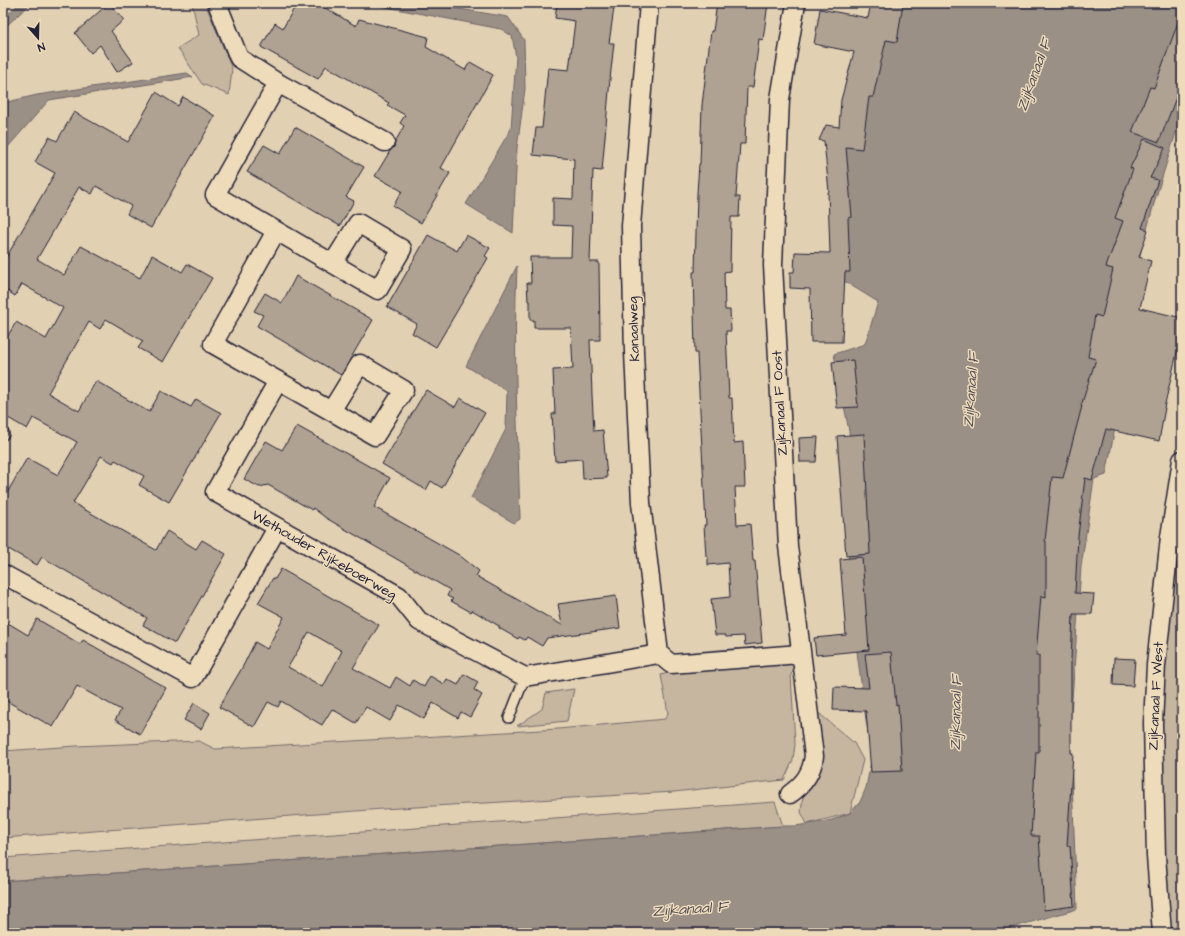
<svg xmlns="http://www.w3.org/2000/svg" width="1185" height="936" font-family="'Architects Daughter',sans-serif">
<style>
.green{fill:#c6b6a0;stroke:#746c6e}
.water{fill:#9b9086;stroke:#6b6468}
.building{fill:#afa292;stroke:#22223b;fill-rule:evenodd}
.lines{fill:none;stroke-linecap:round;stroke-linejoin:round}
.lane-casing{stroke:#22223b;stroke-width:12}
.street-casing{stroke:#22223b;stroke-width:21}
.lane{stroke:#eedbb9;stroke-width:9}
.street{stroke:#eedbb9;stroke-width:18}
.labels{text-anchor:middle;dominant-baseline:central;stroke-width:3;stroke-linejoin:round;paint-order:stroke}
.street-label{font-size:14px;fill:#22223b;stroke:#eedbb9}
.water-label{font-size:15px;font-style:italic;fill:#4c4855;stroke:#eedbb9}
</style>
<rect width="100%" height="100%" fill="#e2d0b2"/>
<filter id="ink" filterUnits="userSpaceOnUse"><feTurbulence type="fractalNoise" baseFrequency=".025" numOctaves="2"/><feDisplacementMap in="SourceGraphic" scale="8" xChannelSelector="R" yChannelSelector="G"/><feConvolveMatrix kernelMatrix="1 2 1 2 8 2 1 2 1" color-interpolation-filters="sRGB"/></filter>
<g filter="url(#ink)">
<!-- green -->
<g class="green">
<polygon points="192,3 205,3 232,69 229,95 202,84 178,48 199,35"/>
<polygon points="1182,502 1182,933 1168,933 1159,736 1167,612"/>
<polygon points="808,658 791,674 795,744 793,760 784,780 674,792 382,809 3,838 3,751 76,746 199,741 215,749 558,729 665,719 668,713 661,675 682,669"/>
<polygon points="574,689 567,721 517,726 542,709 546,693"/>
<polygon points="814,709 854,743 863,760 850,813 807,824 801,812"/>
<polygon points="775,802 783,826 3,881 3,858"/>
</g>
<!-- water -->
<g class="water">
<polygon points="20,3 31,3 3,29 3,19"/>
<polygon points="365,3 423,3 508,17 524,40 525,89 517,148 513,233 466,204 511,129 516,57 512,36 501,29"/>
<polygon points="875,3 1182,3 1182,113 1155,200 1121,324 1125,375 1106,475 1094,479 1081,567 1070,729 1077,909 993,933 3,933 3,881 783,826 795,826 815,823 832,820 850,813 860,802 866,788 872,756 866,720 856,644 848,552 861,537 849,431 834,354 865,344 878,302 844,281 836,153"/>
<polygon points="187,73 193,77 49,100 8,147 3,145 3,103 37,95"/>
<path d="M517 266C513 350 518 435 520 519L514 523 471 498 506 429 507 391 466 366Z"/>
</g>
<!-- building -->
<g class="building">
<polygon points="109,3 124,20 111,31 133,62 117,72 100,45 91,53 75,33"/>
<polygon points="297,3 317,3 356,26 359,19 428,37 426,47 465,70 470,62 493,75 441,168 450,173 421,223 393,206 402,191 375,176 390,151 394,147 395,142 404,126 400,123 405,115 387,105 389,103 326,66 318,79 261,47 275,23 283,28"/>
<polygon points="557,3 583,3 614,8 609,43 614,43 610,79 602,171 593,170 590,262 599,262 600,340 590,340 592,395 594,431 603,430 607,478 583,479 582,459 555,461 552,414 555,414 553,370 573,369 571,328 534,328 534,320 530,320 530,301 528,301 527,283 531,283 530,257 571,257 572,226 553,225 553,198 573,199 574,159 533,155 536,128 542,128 548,68 569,70 575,21 555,18"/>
<polygon points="717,3 768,3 763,40 759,39 753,87 747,87 745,144 740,144 736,197 740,197 739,217 731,217 730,271 724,272 725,310 730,310 731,331 726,331 729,398 732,398 734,443 743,442 745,487 735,487 737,525 750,524 753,561 755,561 762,643 745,645 744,636 726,637 725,635 715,635 711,599 730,597 728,563 708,565 708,557 706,556 704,525 706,525 704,487 697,353 695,353 693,272 695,272 697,193 699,164 700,164 702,105 711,31 713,31"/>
<polygon points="871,3 903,3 897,42 886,40 873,97 869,97 862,149 846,147 852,217 848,218 850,272 845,272 842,342 811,342 810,289 790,288 790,272 794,272 795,252 830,253 828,192 829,192 824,141 819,140 826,125 839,127 841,100 854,52 814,44 820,9 868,18"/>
<polygon points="1180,17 1182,17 1182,87 1179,95 1177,95 1159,142 1132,132 1150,87 1154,88"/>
<polygon points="156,92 178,106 183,97 215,116 151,228 127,214 131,206 96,186 92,194 79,187 37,259 64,275 81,246 140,278 152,255 182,272 187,264 212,278 163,362 138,348 143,341 106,319 100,329 89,322 48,393 79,411 96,381 149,412 161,391 191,407 196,399 221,413 169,502 139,485 144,476 115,460 113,463 101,456 73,503 156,550 167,531 196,549 202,540 226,554 175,643 143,625 147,618 42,557 37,565 3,546 3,500 27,458 58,475 77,442 33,418 27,429 3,415 3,344 16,322 46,339 63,308 22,284 15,296 3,288 3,263 55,173 35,162 49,137 57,141 74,112 128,142"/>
<polygon points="295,127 364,167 346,197 354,201 340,226 247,172 264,145 280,154"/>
<polygon points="1144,139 1165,148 1150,178 1158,180 1142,228 1148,230 1139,257 1151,261 1140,308 1182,318 1182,331 1164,408 1165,408 1159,441 1106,429 1092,480 1085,478 1078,536 1075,593 1094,594 1092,614 1073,614 1071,660 1071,753 1073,753 1067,846 1070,846 1074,906 1044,910 1039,836 1031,836 1036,752 1039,752 1039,655 1036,655 1041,596 1046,597 1046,541 1045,541 1052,477 1063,478 1082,406 1081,406 1096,359 1088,357 1095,315 1102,317 1113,269 1106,267 1123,221 1115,218 1133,169 1130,168"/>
<polygon points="428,235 457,251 466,235 490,248 485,256 488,258 436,347 412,333 417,324 387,307"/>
<polygon points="296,276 373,320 341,375 257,326 263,315 254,311 265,293 282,303"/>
<polygon points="853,360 858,407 837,408 832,362"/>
<polygon points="426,390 455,407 460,398 485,413 442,488 431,481 426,490 382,464"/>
<polygon points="297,426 390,478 374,507 459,555 479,571 476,576 562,625 558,604 616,596 620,628 547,638 542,646 527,637 525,640 519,637 518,639 499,628 499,626 472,610 471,612 451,601 453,599 447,596 450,590 326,518 313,508 312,510 268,485 259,487 244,479 266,441 282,450"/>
<polygon points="864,434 870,554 846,556 837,436"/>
<polygon points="818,437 816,462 800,462 799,438"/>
<polygon points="862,557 869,650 816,655 814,638 846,635 840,559"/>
<path d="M281 569 379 625 353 668 390 688 396 677 410 686 413 680 424 687 430 676 444 684 447 679 458 685 464 674 478 682 474 690 482 695 470 717 461 712 458 718 433 703 424 719 399 705 390 721 366 707 356 723 332 709 322 725 281 701 278 707 268 702 254 727 219 707 242 668 255 642 267 649 284 617 258 603 273 578 275 579ZM309 632 342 651 323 687 288 667Z"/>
<polygon points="37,619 80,644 83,640 166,688 140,734 115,720 121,710 77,686 53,727 3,699 3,620 28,635"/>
<polygon points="891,652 896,705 898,704 902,771 871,772 866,711 833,710 834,687 869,688 865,654"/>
<polygon points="1114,658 1135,659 1133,686 1113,685"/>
<polygon points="194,703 210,713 201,729 184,720"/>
</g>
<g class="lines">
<!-- lane casing -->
<g class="lane-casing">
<g id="lane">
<polyline points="3,435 4,434"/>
<polyline points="509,718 525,677"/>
</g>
</g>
<!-- street casing -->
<g class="street-casing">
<g id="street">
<polyline points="217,3 239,58 278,83 385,142"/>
<polyline points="649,3 631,226 634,352 641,503 659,654"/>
<polyline points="278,83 215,195 378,290 402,249 358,223 333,263"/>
<polyline points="276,231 213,344 375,436 404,390 360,364 331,411"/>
<polyline points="278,381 215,492 399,596 419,621 525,677 659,654"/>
<polyline points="3,574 193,678 277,528"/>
<polyline points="659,654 671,664 800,654"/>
<path d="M790 794C804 784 812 773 814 756L788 546 773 265 780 99 796 3"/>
<polyline points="1162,933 1156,856 1153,723 1156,665 1170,537 1182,460"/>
</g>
</g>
<!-- lane -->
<use href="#lane" class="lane"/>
<!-- street -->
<use href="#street" class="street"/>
</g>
</g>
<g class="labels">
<!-- street labels -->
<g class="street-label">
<text transform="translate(634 329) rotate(-92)">Kanaalweg</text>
<text transform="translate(780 403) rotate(-93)">Zijkanaal F Oost</text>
<text transform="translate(324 555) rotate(30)">Wethouder Rijkeboerweg</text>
<text transform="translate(1156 696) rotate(-87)">Zijkanaal F West</text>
</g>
<!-- water labels -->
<g class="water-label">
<text transform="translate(1034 75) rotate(-70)">Zijkanaal F</text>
<text transform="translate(971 390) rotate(-86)">Zijkanaal F</text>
<text transform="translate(956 713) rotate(-89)">Zijkanaal F</text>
<text transform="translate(690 909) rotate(-4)">Zijkanaal F</text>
</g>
</g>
<!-- margin -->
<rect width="1185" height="936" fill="none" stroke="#eedbb9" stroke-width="16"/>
<rect x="8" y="8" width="1169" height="920" fill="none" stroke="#22223b" stroke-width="1.5" filter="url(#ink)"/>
<!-- north arrow -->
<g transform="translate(38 38) rotate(160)" stroke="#eedbb9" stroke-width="3" paint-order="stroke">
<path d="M0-3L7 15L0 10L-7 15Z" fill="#22223b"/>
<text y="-6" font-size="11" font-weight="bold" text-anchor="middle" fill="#22223b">N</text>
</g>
</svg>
